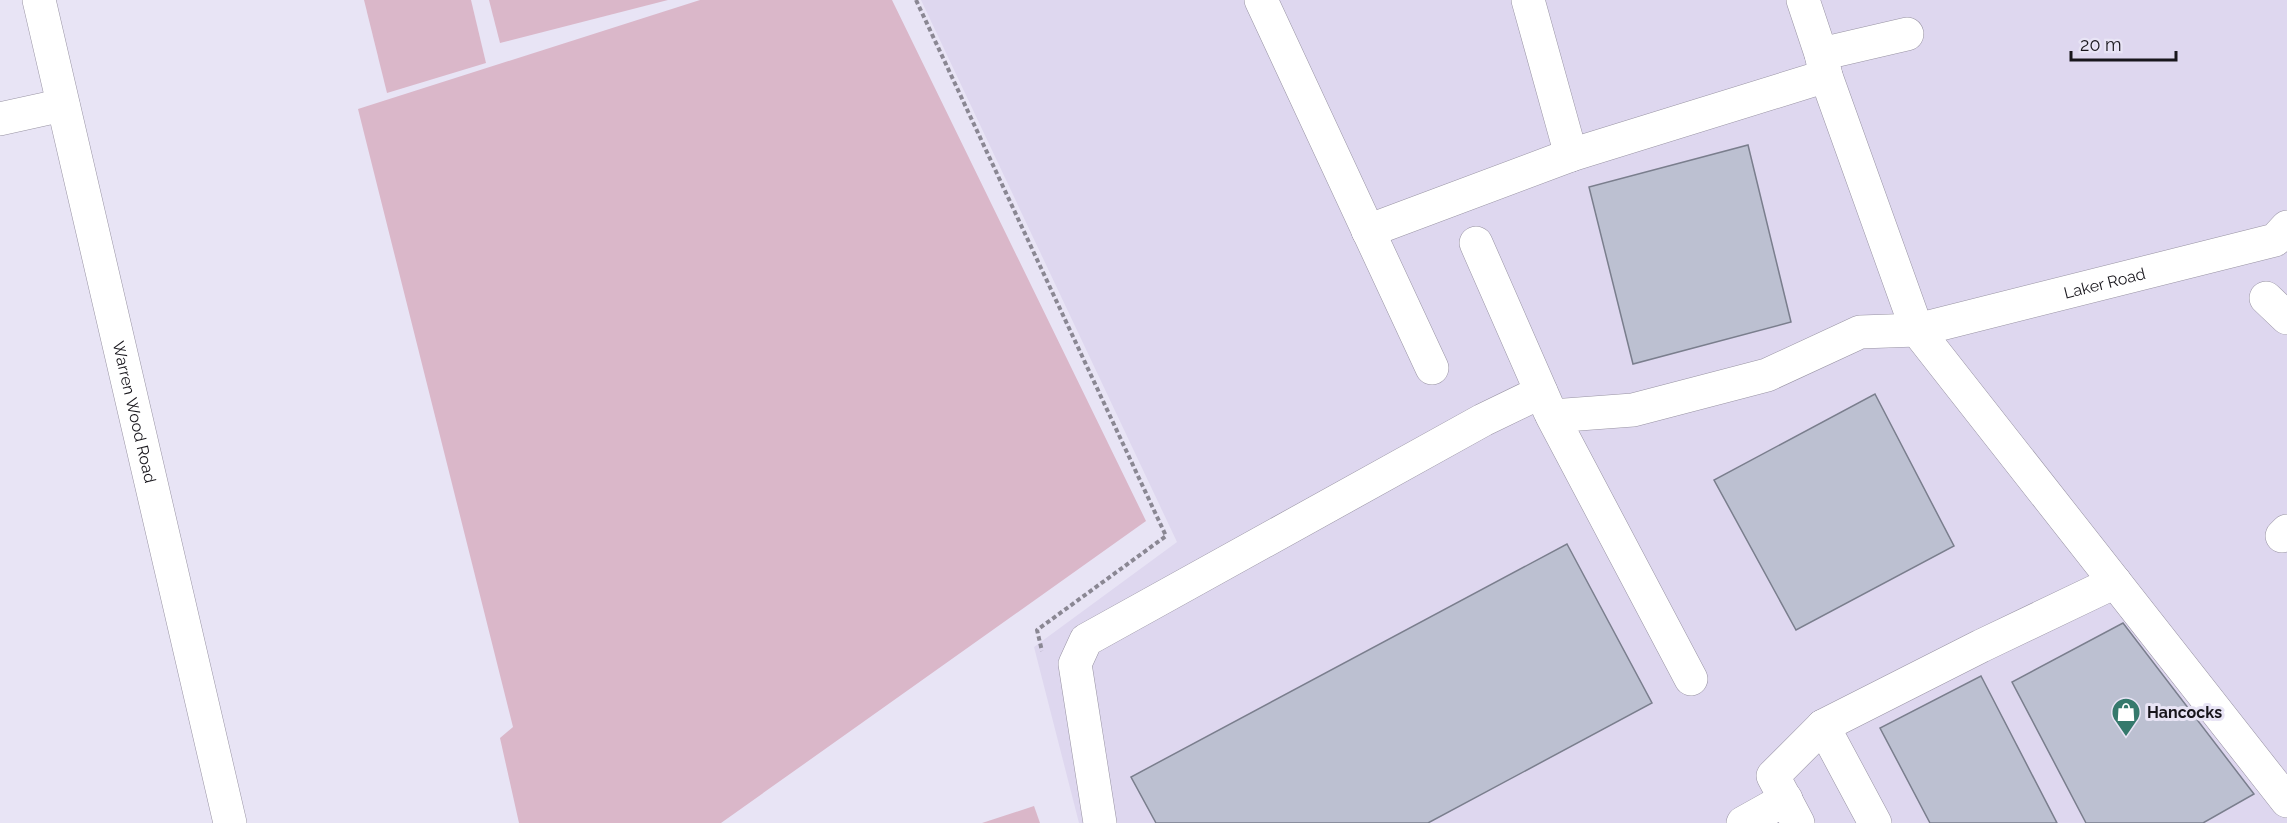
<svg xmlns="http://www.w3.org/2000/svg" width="2287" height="823" font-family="Raleway,sans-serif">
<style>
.built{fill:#ded7ef}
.green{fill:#dab7c9}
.building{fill:#bcc0d1;stroke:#7a7e8d;stroke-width:1.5}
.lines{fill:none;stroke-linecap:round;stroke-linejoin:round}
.minor-casing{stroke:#9893a3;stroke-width:34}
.path{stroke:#8a8793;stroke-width:4;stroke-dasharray:4.5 3;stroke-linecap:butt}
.minor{stroke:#fff;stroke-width:33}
.labels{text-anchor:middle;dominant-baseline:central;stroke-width:6;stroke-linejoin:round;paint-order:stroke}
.street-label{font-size:16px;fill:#18161c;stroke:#e8e4f5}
.poi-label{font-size:16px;font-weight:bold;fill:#18161c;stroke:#e8e4f5;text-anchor:start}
</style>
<rect width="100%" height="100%" fill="#e8e4f5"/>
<!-- built -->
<polygon class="built" points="921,0 2287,0 2287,823 1079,823 1034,647 1177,542"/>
<!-- green -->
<g class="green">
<polygon points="364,0 471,0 486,63 387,93"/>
<polygon points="489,0 668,0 500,43"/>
<polygon points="700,0 892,0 1146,521 721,823 519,823 500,738 513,727 358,109"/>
<polygon points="1034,806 1040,823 982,823"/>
</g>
<!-- building -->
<g class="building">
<polygon points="1748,145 1791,322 1633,364 1589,187"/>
<polygon points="1875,394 1954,546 1796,630 1714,480"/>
<polygon points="1567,544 1652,703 1428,823 1156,823 1131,777"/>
<polygon points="2123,623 2254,794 2203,823 2086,823 2012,682"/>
<polygon points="1981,676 2057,823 1930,823 1880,728"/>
</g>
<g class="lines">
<!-- minor casing -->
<g class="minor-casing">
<g id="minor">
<path id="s1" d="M39 0 230 823"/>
<polyline points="1261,0 1432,368"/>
<polyline points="1528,0 1571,155"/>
<polyline points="1803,0 1821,54 1826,76 1917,330 2287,801"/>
<polyline points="1821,54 1907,34"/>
<polyline points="0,119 63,105"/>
<polyline points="1368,231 1571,155 1826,76"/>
<polyline points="1476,243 1550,412"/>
<polyline points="2266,298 2287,318"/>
<polyline points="2282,536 2287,531"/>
<path id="s2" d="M1691 679 1552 416 1633 410 1767 375 1860 332 1917 330 2275 240 2287 227"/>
<polyline points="1823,726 1875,823"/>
<polyline points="1100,823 1075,664 1086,640 1483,420 1541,392"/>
<polyline points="1743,823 1786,799"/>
<polyline points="1798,823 1773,776 1823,726 1981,646 2115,582"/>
</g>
</g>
<!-- path -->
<polyline class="path" points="916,0 1166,536 1037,630 1042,651"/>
<!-- minor -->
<use href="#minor" class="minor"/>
</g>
<!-- icons -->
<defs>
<g id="shop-pin" transform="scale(1.5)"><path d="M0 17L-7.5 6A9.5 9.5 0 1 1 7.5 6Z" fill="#35796c" stroke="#e8e4f5"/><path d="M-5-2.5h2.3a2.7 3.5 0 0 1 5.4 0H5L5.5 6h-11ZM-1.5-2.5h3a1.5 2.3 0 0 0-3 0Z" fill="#fff"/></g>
</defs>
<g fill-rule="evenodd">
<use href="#shop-pin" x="2126" y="712"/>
</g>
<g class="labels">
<!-- street labels -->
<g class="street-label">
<text stroke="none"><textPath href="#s2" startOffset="870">Laker Road</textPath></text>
<text stroke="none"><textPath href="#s1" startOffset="423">Warren Wood Road</textPath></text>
</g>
<!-- poi labels -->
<g class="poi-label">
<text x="2147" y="712">Hancocks</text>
</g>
</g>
<!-- scale -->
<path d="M2071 51v9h105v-9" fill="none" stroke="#18161c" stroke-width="3"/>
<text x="2080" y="51" font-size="18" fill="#18161c" stroke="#e8e4f5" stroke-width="4.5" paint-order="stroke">20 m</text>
</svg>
